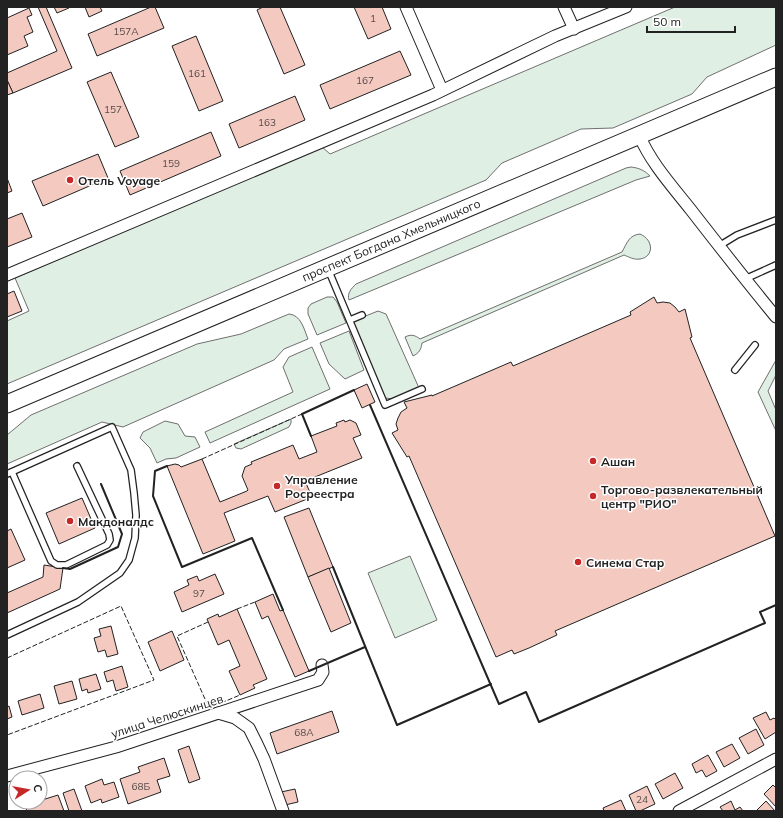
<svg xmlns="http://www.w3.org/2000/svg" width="783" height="818" font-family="Mulish,sans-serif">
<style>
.green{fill:#e0efe3;stroke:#6f6f6f}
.building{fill:#f3c9c0;stroke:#222}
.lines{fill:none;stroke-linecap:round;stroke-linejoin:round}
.service-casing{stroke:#222;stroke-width:8}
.minor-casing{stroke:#222;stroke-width:13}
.primary-casing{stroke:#222;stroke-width:19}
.service{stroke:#fff;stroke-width:5.5}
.minor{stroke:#fff;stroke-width:11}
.primary{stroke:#fff;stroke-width:17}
.fence{stroke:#222;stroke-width:1;stroke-dasharray:5 2;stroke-linecap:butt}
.wall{stroke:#222;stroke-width:2}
.poi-dot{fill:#c62828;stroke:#fff;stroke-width:1.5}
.labels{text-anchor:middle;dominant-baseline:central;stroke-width:3;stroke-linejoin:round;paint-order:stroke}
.number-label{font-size:10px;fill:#564c4a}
.poi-label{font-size:12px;font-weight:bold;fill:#222;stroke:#fff;text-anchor:start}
.street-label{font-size:12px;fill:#222;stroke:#fff}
</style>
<rect width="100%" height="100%" fill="#fff"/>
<!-- green -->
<g class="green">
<polygon points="675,7 776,7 776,45 707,77 692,94 613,128 581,129 502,163 486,180 7,384 7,321 29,311 15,278 321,146 330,154"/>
<path d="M631 167C639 168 644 170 650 176L636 180 349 300C347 293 351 289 356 284L626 168Z"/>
<path d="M640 234C654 240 654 257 640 259 634 260 629 257 624 255L422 343C421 350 419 353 413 356L405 337C411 334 415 335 420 339L622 252C627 243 629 235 640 234Z"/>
<polygon points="327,297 333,297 337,302 346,323 317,335 308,314 308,308 311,304"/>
<polygon points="378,311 386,314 419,388 394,399 385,398 353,321"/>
<path d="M289 314C301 315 304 329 308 339L284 349 274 360 123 427 102 422 7 464V435L31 415 197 344 241 334Z"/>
<polygon points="349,331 364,370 345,379 329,364 320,343"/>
<polygon points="312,347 330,389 210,443 205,432 293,392 283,367 289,357"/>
<polygon points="776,360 776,375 768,391 776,410 776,431 758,392"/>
<polygon points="291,419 291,423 289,427 241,449 236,448 234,444"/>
<polygon points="165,421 178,424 185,436 195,437 200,447 176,458 166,459 157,463 150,448 140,438 143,432"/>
<polygon points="410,556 437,620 395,638 368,573"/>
</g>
<!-- building -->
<g class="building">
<polygon points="38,7 46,7 72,68 13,93 7,80 7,73 57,51"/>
<polygon points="54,7 69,7 69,8 57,13"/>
<polygon points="85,7 100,7 102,11 89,17"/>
<polygon points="151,7 155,7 164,28 97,56 88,34"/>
<polygon points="263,7 280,7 305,65 284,74 257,10"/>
<polygon points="354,7 382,7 391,29 368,39"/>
<polygon points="29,8 32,15 27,17 33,32 24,36 28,46 7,55 7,18"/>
<polygon points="196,36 223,101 199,111 172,46"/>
<polygon points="400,51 411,75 330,109 320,85"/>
<polygon points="111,72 139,137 115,147 87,82"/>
<polygon points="7,80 13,93 7,95"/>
<polygon points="295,96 305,120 239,148 229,124"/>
<polygon points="211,132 221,156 130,195 120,171"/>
<polygon points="98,154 108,178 43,206 32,181"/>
<polygon points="7,178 12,191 7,193"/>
<polygon points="22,213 32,237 7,247 7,219"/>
<polygon points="14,291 22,311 7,317 7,294"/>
<polygon points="654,297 657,303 663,302 670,303 675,307 679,312 685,309 692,337 690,338 775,536 555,631 557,635 529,648 514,654 512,650 496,657 409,456 407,457 392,433 398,430 396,424 398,418 401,412 407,408 404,402 432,395 432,396 511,362 513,366 631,315 630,312"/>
<polygon points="367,384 375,402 362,408 354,390"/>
<polygon points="344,420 345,422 350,420 356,423 361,435 353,438 362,458 305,481 312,497 275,512 268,496 224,513 235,541 203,554 167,466 175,464 179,465 181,467 202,459 220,502 247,491 248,490 242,476 245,467 252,464 251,462 293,445 299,459 317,452 311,436 337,426 336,423"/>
<polygon points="82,498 95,528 59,544 46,513"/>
<polygon points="309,508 333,567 308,577 284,517"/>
<polygon points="11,529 25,560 7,568 7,531"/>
<polygon points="44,565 63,568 60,589 7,613 7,593 43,577"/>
<polygon points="329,568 351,623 331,632 308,577"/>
<polygon points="215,574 224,594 182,612 174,592 189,585 187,580 197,576 199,581"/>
<polygon points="273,594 280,611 283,610 309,671 295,677 268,616 262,619 255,602"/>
<polygon points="237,609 267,679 253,685 255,688 240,695 229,671 240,666 229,640 218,645 207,619 218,614 219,617"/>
<polygon points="111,626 118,654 107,657 105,650 98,652 94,638 101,636 99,629"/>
<polygon points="172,631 184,660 160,671 148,642"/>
<polygon points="122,666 128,687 116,691 113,680 107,682 104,672"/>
<polygon points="96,674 101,689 88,693 87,689 82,691 79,679"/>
<polygon points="72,681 77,699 59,704 54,686"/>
<polygon points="40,694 44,708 22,715 18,701"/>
<polygon points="9,706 12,717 7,719 7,707"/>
<polygon points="332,711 339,732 277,754 270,733"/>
<polygon points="766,712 770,720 774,718 776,720 776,732 765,739 753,718"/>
<polygon points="756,729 764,745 748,754 739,738"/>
<polygon points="732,744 740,758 724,767 716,752"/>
<polygon points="189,746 200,779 189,783 178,750"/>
<polygon points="708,755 717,771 706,777 702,770 696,773 692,764"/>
<polygon points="164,758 170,776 157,780 161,792 128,804 120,779 140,772 138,767"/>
<polygon points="675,773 683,788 663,799 655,784"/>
<polygon points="102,779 104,785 114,782 119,797 102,803 101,799 91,803 85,786"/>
<polygon points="773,785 776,788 776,807 764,794"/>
<polygon points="647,786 655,804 640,811 636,811 629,795"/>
<polygon points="74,789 82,811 69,811 63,793"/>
<polygon points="295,789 298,802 285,805 281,792"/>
<polygon points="58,795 64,811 26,811 27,808 30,806 32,806 33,803 35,803 39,804 42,800"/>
<polygon points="621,800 626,811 604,811 603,808"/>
<polygon points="731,801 735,810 740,807 743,811 723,811 720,807"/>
<polygon points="766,801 775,811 756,811"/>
</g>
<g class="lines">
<!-- service casing -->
<g class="service-casing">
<g id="service">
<polyline points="719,246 737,235 776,220"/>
<polyline points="328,269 385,405 422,389"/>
<polyline points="745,279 776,265"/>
<polyline points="350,320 362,315"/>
<polyline points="735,370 755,345"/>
<polyline points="12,472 51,561 57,565 66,565 107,545 110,540 109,534 77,466"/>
<polyline points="7,474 112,427 131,470 134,493 136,515 135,538 129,560 120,573 78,602 7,635"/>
</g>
</g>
<!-- minor casing -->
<g class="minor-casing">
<g id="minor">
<polyline points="406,7 442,90"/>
<polyline points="564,7 574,29"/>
<path d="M639 135C651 163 672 186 691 210 719 246 747 282 776 317"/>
<polyline points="7,275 433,95 555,36 626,7"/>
<polyline points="218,713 235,718 249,728 257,744 264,759 283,811"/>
<polyline points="7,776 116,747 318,680 323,672 322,665"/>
<polyline points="679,811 776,759"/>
</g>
</g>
<!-- primary casing -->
<g class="primary-casing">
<polyline id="primary" points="7,404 776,77"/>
</g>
<!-- service -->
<use href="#service" class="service"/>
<!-- minor -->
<use href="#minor" class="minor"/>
<!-- primary -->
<use href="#primary" class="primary"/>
<!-- fence -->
<g class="fence">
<polyline points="202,459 302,414"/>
<polyline points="237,609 255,602"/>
<polyline points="208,622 177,636 209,708 240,695"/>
<polyline points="7,658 121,606 154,680 7,735"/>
</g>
<!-- wall -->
<g class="wall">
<polyline points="370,405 499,704 526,692 539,722 765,623 760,612 776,605"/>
<polyline points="311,436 302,414 354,390"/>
<polyline points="167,466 155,471 153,496 182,567 252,538 283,610"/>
<polyline points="333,567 397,725 491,684"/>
<polyline points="63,568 70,569 118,547 122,534 101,484"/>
<polyline points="309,671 365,647"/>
</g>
</g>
<!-- markers -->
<g class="poi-dot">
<circle cx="70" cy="180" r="4"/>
<circle cx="593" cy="461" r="4"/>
<circle cx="277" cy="486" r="4"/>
<circle cx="593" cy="496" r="4"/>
<circle cx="70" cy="521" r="4"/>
<circle cx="578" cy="562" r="4"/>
</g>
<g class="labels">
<!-- number labels -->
<g class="number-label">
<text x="373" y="18">1</text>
<text x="126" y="31">157А</text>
<text x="197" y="73">161</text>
<text x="365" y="80">167</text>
<text x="113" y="109">157</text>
<text x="267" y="122">163</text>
<text x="171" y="163">159</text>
<text x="199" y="593">97</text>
<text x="304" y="732">68А</text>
<text x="141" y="786">68Б</text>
<text x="642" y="799">24</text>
</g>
<!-- poi labels -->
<g class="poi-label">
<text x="78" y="180">Отель Voyage</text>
<text x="601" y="461">Ашан</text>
<text x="285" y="479">Управление<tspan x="285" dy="14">Росреестра</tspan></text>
<text x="601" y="489">Торгово-развлекательный<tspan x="601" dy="14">центр "РИО"</tspan></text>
<text x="78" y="521">Макдоналдс</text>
<text x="586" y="562">Синема Стар</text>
</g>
<!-- street labels -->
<g class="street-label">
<text transform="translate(391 240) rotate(-23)">проспект Богдана Хмельницкого</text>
<text transform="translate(167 716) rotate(-18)">улица Челюскинцев</text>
</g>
</g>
<!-- border -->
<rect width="783" height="818" fill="none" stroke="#222222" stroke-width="16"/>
<!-- north arrow -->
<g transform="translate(28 790) rotate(79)"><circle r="19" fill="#ffffff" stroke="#a7a7a7"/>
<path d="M0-3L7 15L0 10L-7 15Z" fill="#c62828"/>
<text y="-6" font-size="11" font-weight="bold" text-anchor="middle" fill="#222222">С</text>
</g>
<!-- scale -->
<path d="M647 26v6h88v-6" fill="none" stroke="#222222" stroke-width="2"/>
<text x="653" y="26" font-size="12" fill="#222222" stroke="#ffffff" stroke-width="3" paint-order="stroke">50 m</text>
</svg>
